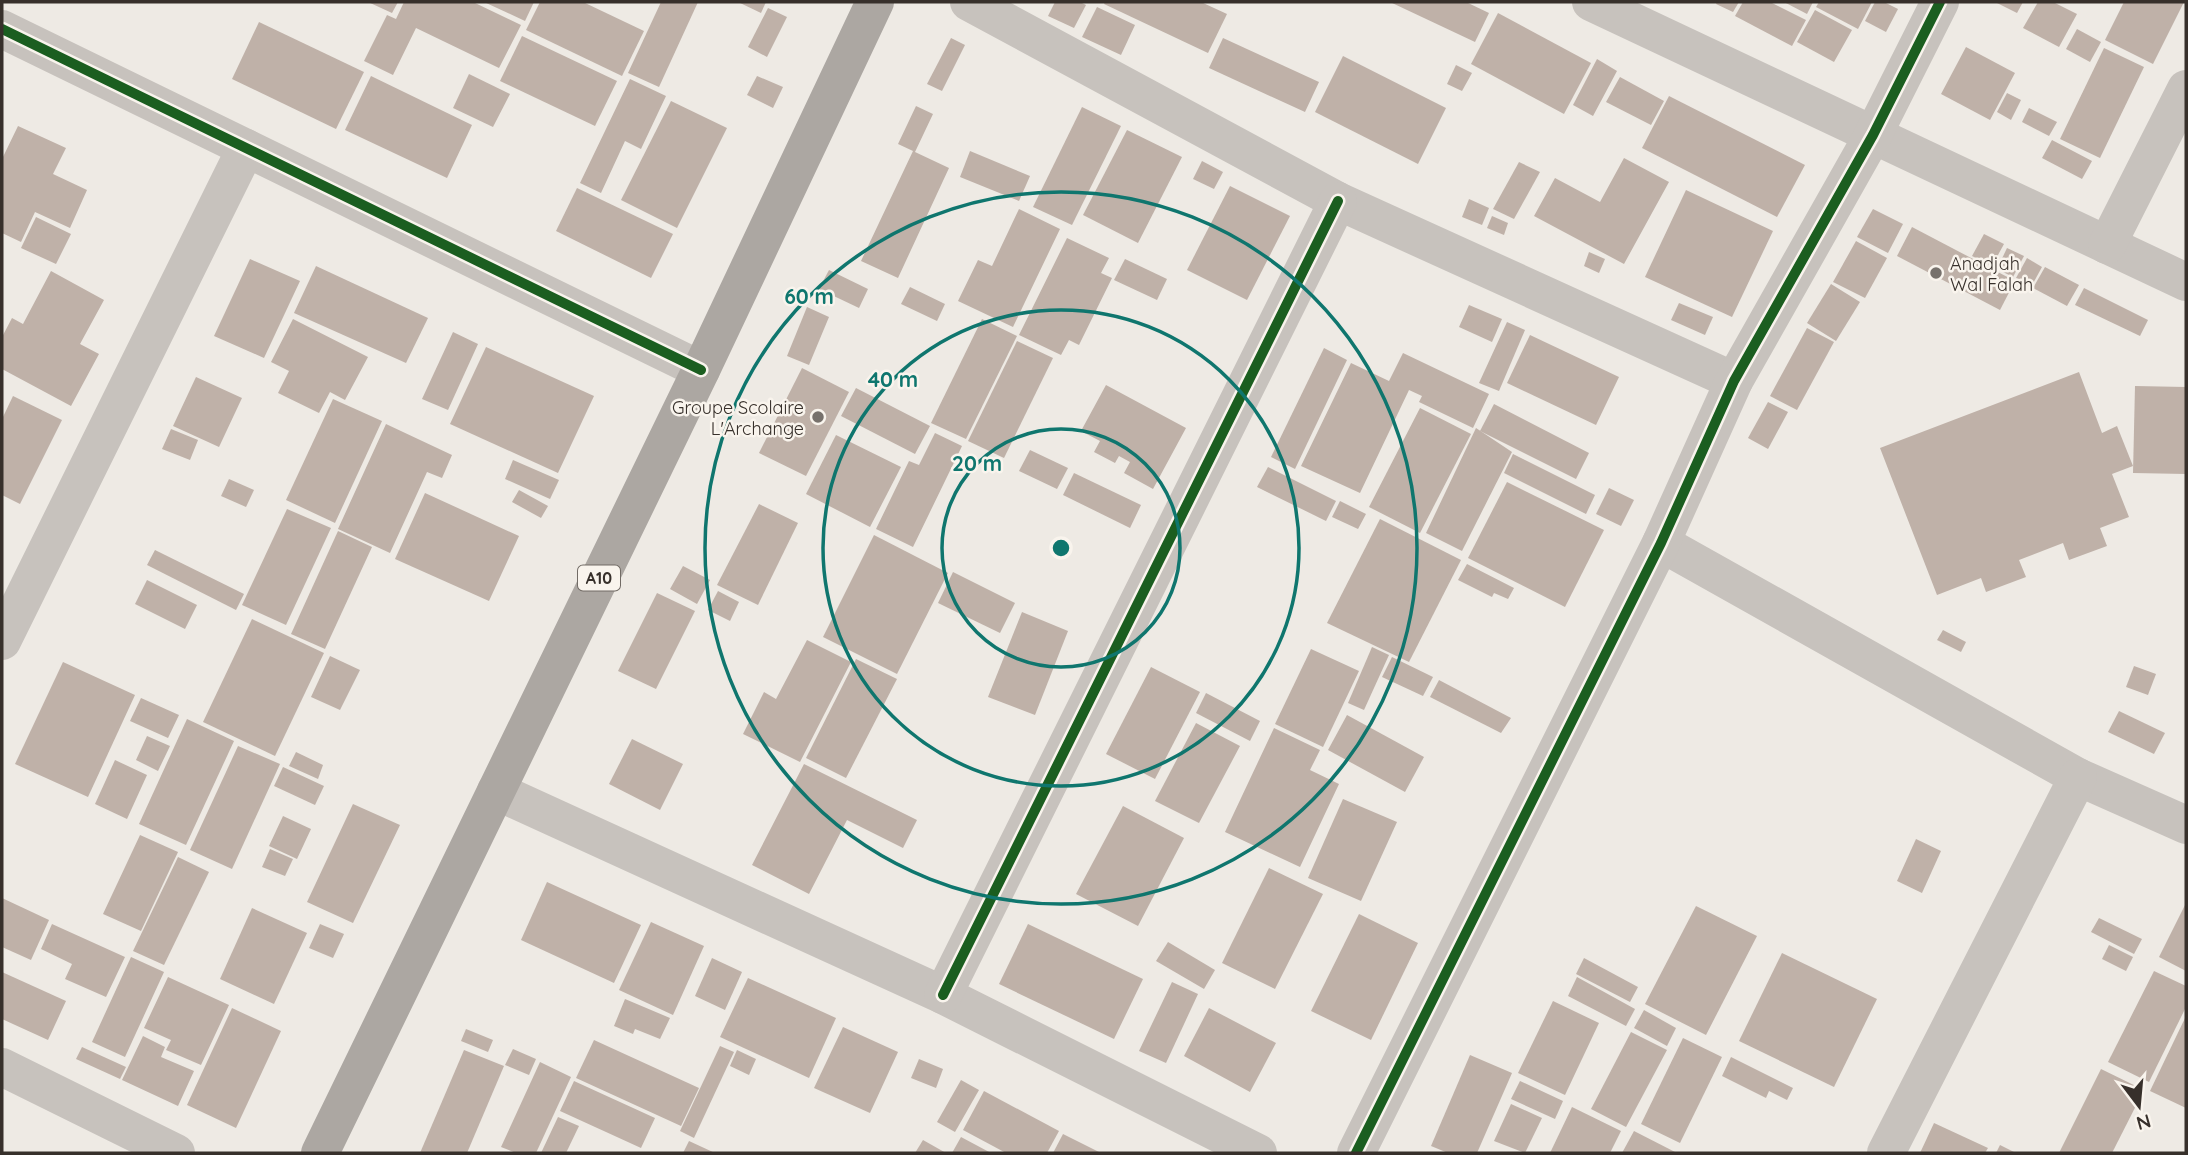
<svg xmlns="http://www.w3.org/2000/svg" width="2188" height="1155" font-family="Quicksand,sans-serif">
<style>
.building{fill:#bfb1a8}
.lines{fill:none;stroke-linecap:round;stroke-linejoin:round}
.minor{stroke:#c7c2bd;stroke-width:38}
.primary{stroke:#aca7a2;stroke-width:38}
.cycleway-casing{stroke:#f9f4ed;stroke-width:15}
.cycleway{stroke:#1b5e20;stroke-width:10}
.ring{fill:none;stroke:#0f766e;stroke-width:3.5}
.poi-dot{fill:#77716c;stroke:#f9f4ed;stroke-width:2.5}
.labels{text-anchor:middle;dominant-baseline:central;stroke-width:5;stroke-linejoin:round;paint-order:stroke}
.shield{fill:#f9f4ed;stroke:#716b65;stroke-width:2}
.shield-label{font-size:16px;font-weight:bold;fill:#37302b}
.poi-label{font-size:18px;fill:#37302b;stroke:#f9f4ed;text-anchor:start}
.centre{fill:#0f766e;stroke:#f9f4ed;stroke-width:3.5}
.ring-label{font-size:21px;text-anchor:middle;font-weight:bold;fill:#0f766e;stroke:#f9f4ed;stroke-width:5;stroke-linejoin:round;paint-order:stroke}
</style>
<rect width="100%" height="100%" fill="#eeeae4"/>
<!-- building -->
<g class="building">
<polygon points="368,2 398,2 392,13"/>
<polygon points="404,2 473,2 521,25 499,68 416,28 393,75 364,61 387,15 396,19"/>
<polygon points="484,2 534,2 525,21"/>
<polygon points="540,2 583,2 644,31 622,76 526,30"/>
<polygon points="661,2 698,2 659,87 628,73"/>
<polygon points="738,2 766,2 761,13"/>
<polygon points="1055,2 1080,2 1086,5 1074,28 1048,16"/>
<polygon points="1105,2 1201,2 1227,14 1208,53 1104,4"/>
<polygon points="1390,2 1466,2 1489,13 1475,42"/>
<polygon points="1717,2 1739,2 1733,12 1716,4"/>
<polygon points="1743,2 1770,2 1806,20 1792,46 1735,16"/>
<polygon points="1784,2 1813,2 1807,14"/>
<polygon points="1819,2 1872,2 1858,29 1816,7"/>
<polygon points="1875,2 1884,2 1898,9 1886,32 1865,21"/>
<polygon points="1995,2 2023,2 2017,13"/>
<polygon points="2038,2 2053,2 2077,14 2059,47 2023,28"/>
<polygon points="2124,2 2184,2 2153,64 2105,40"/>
<polygon points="1097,7 1135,25 1121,55 1082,37"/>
<polygon points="768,8 787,17 767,57 748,47"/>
<polygon points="1815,10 1852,30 1834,62 1797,42"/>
<polygon points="1498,13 1591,63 1564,114 1471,64"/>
<polygon points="259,22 364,72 336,129 232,79"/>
<polygon points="2077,29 2101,42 2090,62 2066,49"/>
<polygon points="522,36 617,81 595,126 500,81"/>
<polygon points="951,38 965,45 942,91 927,84"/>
<polygon points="1223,38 1319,82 1305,112 1209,68"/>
<polygon points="1966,47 2015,73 1990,120 1941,94"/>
<polygon points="2104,48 2144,67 2100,158 2060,139"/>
<polygon points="1343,56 1446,108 1418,164 1315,112"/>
<polygon points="1597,59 1617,71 1593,116 1573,105"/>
<polygon points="1456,65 1472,73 1462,91 1447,84"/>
<polygon points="469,74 510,94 493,127 453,108"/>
<polygon points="371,76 472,125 447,178 345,130"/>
<polygon points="757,76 783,87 773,108 747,95"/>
<polygon points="1620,77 1664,101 1651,125 1606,102"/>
<polygon points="630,79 666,96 641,149 625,141 601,193 580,183"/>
<polygon points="2007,93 2021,100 2011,120 1997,112"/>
<polygon points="1669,96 1805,165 1777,217 1642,148"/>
<polygon points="671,101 727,128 677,228 621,200"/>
<polygon points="916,106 933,114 915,152 949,168 898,278 861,261 913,151 898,144"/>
<polygon points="1082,107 1121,126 1072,225 1033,207"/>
<polygon points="2029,108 2057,122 2049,136 2022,122"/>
<polygon points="18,126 66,148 53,174 87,190 70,228 35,212 21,242 2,233 2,159"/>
<polygon points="1127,130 1182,157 1138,243 1083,215"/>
<polygon points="2052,140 2092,161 2082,179 2042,158"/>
<polygon points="970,151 1030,176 1019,201 960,177"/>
<polygon points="1624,158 1669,182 1624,264 1534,216 1555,178 1600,202"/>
<polygon points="1202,161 1223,172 1214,189 1193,179"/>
<polygon points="1519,162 1540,172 1514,219 1493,209"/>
<polygon points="1230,186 1290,216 1247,300 1187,270"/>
<polygon points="577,188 673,234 651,278 556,231"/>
<polygon points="1686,190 1773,231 1732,317 1645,277"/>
<polygon points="1469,199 1489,208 1482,225 1462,217"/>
<polygon points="1019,209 1060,229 1013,327 958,301 978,260 992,266"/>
<polygon points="1873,209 1903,224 1888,253 1857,237"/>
<polygon points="1492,216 1508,223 1504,235 1487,228"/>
<polygon points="36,217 71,234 56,264 21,248"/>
<polygon points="1912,227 2015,281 2000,310 1897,256"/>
<polygon points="1984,234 2004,244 1992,266 1972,256"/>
<polygon points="1067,238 1109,258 1101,273 1112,278 1079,345 1069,340 1061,355 1019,335"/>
<polygon points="1856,241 1887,258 1865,298 1833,282"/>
<polygon points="2007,248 2024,256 2013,277 1997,269"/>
<polygon points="1589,252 1605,259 1599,273 1584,266"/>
<polygon points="2027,258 2042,267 2031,287 2016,278"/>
<polygon points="250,259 300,281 264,358 214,336"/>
<polygon points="1125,259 1167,279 1157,300 1114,280"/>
<polygon points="316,266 428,318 406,363 294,313"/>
<polygon points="2045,267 2079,285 2067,306 2033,288"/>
<polygon points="829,270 868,289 859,308 819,289"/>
<polygon points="51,271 104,300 80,344 99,354 71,406 2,369 2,337 12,318 23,324"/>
<polygon points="1831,284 1860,302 1836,341 1807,323"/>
<polygon points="910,287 945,304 937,321 901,304"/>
<polygon points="2084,288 2148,320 2140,336 2075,305"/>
<polygon points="1679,303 1713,317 1705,335 1671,320"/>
<polygon points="1469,305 1502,319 1492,342 1459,327"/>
<polygon points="807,307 829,317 809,365 787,356"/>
<polygon points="293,319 368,357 345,400 330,392 319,413 278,393 289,371 271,362"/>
<polygon points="982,319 1017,336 966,439 931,423"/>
<polygon points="1507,322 1525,330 1499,391 1479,383"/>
<polygon points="1807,328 1834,342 1797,410 1770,396"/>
<polygon points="453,332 478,344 448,410 422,399"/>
<polygon points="1530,335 1619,377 1596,425 1507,383"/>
<polygon points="1017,341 1053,358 1004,458 968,441"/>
<polygon points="486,347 594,396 558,473 450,424"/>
<polygon points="1324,348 1347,360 1295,469 1271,457"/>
<polygon points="1403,353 1489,394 1473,428 1419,402 1422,396 1409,390 1360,493 1301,466 1351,363 1389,381"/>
<polygon points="802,368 849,392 806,476 759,453"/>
<polygon points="2079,372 2102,433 2117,426 2133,466 2112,474 2129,517 2100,528 2107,546 2069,560 2063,543 2019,560 2026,577 1986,592 1981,578 1937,595 1880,448"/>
<polygon points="196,377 242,398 219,447 173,426"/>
<polygon points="1106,385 1186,428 1153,489 1124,473 1130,462 1119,456 1115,463 1094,452 1100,441 1081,431"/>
<polygon points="2135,386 2186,387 2186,474 2133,473"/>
<polygon points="856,388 930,426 915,454 841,416"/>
<polygon points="13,396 62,420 20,504 2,495 2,419"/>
<polygon points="333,399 382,421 335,523 286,500"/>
<polygon points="1768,402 1788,412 1768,449 1748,438"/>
<polygon points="1494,404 1589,453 1576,479 1480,431"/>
<polygon points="1420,408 1471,434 1420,533 1369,507"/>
<polygon points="386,424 452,455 442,478 427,472 390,553 338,529"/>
<polygon points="1476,428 1512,452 1462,551 1426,533"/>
<polygon points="171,429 198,440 190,460 162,449"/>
<polygon points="935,433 962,446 913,547 876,529 909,461 919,465"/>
<polygon points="836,435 901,467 870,527 806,494"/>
<polygon points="1030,450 1068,468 1057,489 1019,471"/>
<polygon points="1513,454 1595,495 1586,514 1504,473"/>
<polygon points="513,460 559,480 550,499 505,479"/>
<polygon points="1268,467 1336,501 1326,521 1257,487"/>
<polygon points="1074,473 1141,505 1130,528 1063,495"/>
<polygon points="229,479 254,490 246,507 221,496"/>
<polygon points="1507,482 1604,530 1565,607 1468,558"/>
<polygon points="1609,488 1634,500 1621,526 1596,514"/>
<polygon points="519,490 548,506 541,518 512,502"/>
<polygon points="425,493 519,536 489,601 395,559"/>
<polygon points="1340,501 1366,514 1358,529 1332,517"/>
<polygon points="759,504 798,523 758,605 717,585"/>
<polygon points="287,509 331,528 286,625 242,605"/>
<polygon points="1380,519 1461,560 1409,662 1327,623"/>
<polygon points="338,531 372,547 325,649 291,634"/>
<polygon points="874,535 948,573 897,674 823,637"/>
<polygon points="155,550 244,594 236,610 147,565"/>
<polygon points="1467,564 1514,588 1508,599 1494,593 1492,597 1458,580"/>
<polygon points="683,566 710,580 697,604 670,589"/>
<polygon points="953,572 1015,603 1000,633 938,603"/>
<polygon points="147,580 197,605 185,629 135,604"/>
<polygon points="718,591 739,602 730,621 708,610"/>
<polygon points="657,593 695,611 656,689 618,671"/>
<polygon points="1022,612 1068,631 1035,715 988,697"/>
<polygon points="252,619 324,653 275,756 203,722"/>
<polygon points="1943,630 1966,642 1961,652 1937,640"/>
<polygon points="807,640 851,662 800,762 743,734 764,692 776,699"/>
<polygon points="1372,647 1389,655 1364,710 1348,703"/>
<polygon points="1311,649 1359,671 1323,747 1275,724"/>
<polygon points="330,656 360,670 340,710 311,697"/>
<polygon points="1392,657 1433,677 1423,696 1382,677"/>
<polygon points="856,659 897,679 846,778 806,758"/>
<polygon points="63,662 135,695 88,797 15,764"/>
<polygon points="2134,666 2156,674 2148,695 2126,687"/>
<polygon points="1151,667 1200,692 1155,779 1106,754"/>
<polygon points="1439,680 1511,718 1501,733 1430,697"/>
<polygon points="1206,693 1260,721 1250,741 1196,713"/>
<polygon points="141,698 179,715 168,738 130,721"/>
<polygon points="2119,711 2165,733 2154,754 2108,732"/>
<polygon points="1347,715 1424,757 1405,792 1328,750"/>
<polygon points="187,719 234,741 186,845 139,824"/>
<polygon points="1196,723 1240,746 1199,823 1155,801"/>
<polygon points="1274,728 1320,750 1310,770 1339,784 1300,867 1225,832"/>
<polygon points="147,736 170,746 158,771 136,760"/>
<polygon points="632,739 683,764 660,810 609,784"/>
<polygon points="238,746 280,764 232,869 190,850"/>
<polygon points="296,752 323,765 318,779 289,766"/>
<polygon points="115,760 147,775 127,819 95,804"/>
<polygon points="804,764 917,820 903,848 847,820 809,894 752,865"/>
<polygon points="283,767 324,786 315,805 274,786"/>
<polygon points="1343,799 1397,822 1361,901 1308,878"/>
<polygon points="353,804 400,825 353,923 307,902"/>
<polygon points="1123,806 1184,838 1138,926 1076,894"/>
<polygon points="283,816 311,829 297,859 269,846"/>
<polygon points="140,835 178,852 141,931 103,914"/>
<polygon points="1916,839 1941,851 1922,893 1897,881"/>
<polygon points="270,849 293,859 285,876 262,867"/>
<polygon points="178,857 209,872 164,965 133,951"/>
<polygon points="1269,868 1323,894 1275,989 1222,963"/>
<polygon points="547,882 641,925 614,983 521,940"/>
<polygon points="2,898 49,920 31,960 2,947"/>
<polygon points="2186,903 2186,971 2159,957"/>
<polygon points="1696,906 1757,936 1706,1035 1645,1004"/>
<polygon points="252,908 307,933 274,1004 220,979"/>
<polygon points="1359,914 1418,943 1371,1040 1311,1011"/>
<polygon points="2099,918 2142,939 2134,954 2091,932"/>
<polygon points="651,922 704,946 673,1015 619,990"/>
<polygon points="52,924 125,957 106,997 65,979 72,964 41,949"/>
<polygon points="320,924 344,934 333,958 309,948"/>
<polygon points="1028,924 1143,979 1114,1039 999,984"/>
<polygon points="1168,942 1215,970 1204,989 1156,961"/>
<polygon points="2109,945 2133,957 2126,971 2102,959"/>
<polygon points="1782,953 1877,999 1834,1087 1739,1041"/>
<polygon points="131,957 164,972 125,1057 92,1042"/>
<polygon points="712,958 742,972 725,1010 695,996"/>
<polygon points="1584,958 1638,987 1630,1002 1576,974"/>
<polygon points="2154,971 2186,986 2186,1007 2149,1082 2108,1062"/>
<polygon points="2,972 66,1001 48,1040 2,1019"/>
<polygon points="168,977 229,1005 201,1065 166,1050 171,1040 144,1028"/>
<polygon points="1577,977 1635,1009 1626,1026 1568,996"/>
<polygon points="748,978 836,1018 809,1078 720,1037"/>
<polygon points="1172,982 1198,994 1166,1063 1139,1051"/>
<polygon points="625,999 670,1018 660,1039 635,1029 633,1034 614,1026"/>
<polygon points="1553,1001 1599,1023 1565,1095 1518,1073"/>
<polygon points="232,1008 281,1031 236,1128 187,1105"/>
<polygon points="1209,1008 1276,1043 1250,1092 1184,1056"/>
<polygon points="1644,1010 1676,1028 1667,1046 1634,1028"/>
<polygon points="2186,1016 2186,1108 2150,1091"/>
<polygon points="843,1027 898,1052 870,1113 814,1088"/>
<polygon points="466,1029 493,1040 488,1052 461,1041"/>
<polygon points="1631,1032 1667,1050 1626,1127 1591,1109"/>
<polygon points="143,1036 165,1047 161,1057 194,1071 178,1106 122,1080"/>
<polygon points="1683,1038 1722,1057 1680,1143 1641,1124"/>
<polygon points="594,1040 699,1088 681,1126 576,1078"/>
<polygon points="720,1046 734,1052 694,1138 680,1131"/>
<polygon points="82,1047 126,1067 120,1079 76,1059"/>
<polygon points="513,1049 536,1059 529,1075 505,1065"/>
<polygon points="464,1050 504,1066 467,1153 420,1153"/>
<polygon points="737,1050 756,1059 749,1075 730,1066"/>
<polygon points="1470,1055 1512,1073 1477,1153 1448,1153 1431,1146"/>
<polygon points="1731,1057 1793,1088 1787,1100 1769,1091 1766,1098 1722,1076"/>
<polygon points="919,1059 943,1069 936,1088 911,1078"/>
<polygon points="540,1062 571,1077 536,1153 516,1153 501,1147"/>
<polygon points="2101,1069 2144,1090 2112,1153 2059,1153"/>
<polygon points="961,1080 979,1090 955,1132 937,1122"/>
<polygon points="574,1081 655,1118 641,1148 560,1111"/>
<polygon points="1520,1081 1563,1101 1555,1119 1511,1099"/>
<polygon points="984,1091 1059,1131 1047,1153 1006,1153 963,1130"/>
<polygon points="1511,1104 1542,1118 1525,1153 1494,1141"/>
<polygon points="1572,1107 1621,1131 1610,1153 1550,1153"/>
<polygon points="558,1117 579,1126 566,1153 541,1153"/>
<polygon points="1934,1123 1988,1148 1985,1153 1920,1153"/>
<polygon points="1634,1131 1677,1153 1622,1153"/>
<polygon points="1063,1134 1101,1153 1053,1153"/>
<polygon points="961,1137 991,1153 952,1153"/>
<polygon points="923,1140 946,1153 915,1153"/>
<polygon points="689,1141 715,1153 683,1153"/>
<polygon points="2000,1145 2016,1153 1996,1153"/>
</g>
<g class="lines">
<!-- minor -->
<g class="minor">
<polyline points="969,2 1338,201 1734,381"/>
<polyline points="1591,2 2186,282"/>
<polyline points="2,29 701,370"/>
<polyline points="2107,245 2186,89"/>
<polyline points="1661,543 2078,777 2186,825"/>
<polyline points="2,641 246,148"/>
<polyline points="496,791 943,995 1258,1153"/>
<polyline points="943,995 1338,201"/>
<polyline points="2,1067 176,1153"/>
<polyline points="1356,1153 1661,543 1734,381 1873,135 1940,2"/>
<polyline points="1886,1153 2078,777"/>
</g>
<!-- primary -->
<polyline class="primary" points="320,1153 701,370 875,2"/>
<!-- cycleway casing -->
<g class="cycleway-casing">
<g id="cycleway">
<polyline points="2,29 701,370"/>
<polyline points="943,995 1338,201"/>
<polyline points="1356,1153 1661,543 1734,381 1873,135 1940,2"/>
</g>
</g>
<!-- cycleway -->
<use href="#cycleway" class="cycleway"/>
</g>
<!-- distance rings -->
<g class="ring">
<circle cx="1061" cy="548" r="119"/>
<circle cx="1061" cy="548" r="238"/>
<circle cx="1061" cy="548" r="356"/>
</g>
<!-- markers -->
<g class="poi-dot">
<circle cx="1936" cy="273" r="7"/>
<circle cx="818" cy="417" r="7"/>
</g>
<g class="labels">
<!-- shield labels -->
<rect class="shield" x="578" y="565.5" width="42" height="25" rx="5"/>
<g class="shield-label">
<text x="599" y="578">A10</text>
</g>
<!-- poi labels -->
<g class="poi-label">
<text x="1950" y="263">Anadjah<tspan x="1950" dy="21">Wal Falah</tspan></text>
<text x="804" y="407" text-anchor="end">Groupe Scolaire<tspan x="804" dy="21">L'Archange</tspan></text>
</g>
</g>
<circle cx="1061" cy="548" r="10" class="centre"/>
<g class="ring-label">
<text x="809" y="304">60 m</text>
<text x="893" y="387">40 m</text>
<text x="977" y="471">20 m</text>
</g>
<!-- border -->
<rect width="2188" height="1155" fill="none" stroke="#37302b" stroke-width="7"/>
<!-- north arrow -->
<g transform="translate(2139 1106) rotate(164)" stroke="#f9f4ed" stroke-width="5" paint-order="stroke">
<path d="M0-5L12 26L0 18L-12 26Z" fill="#37302b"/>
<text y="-10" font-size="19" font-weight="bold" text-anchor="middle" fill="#37302b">N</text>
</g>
</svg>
